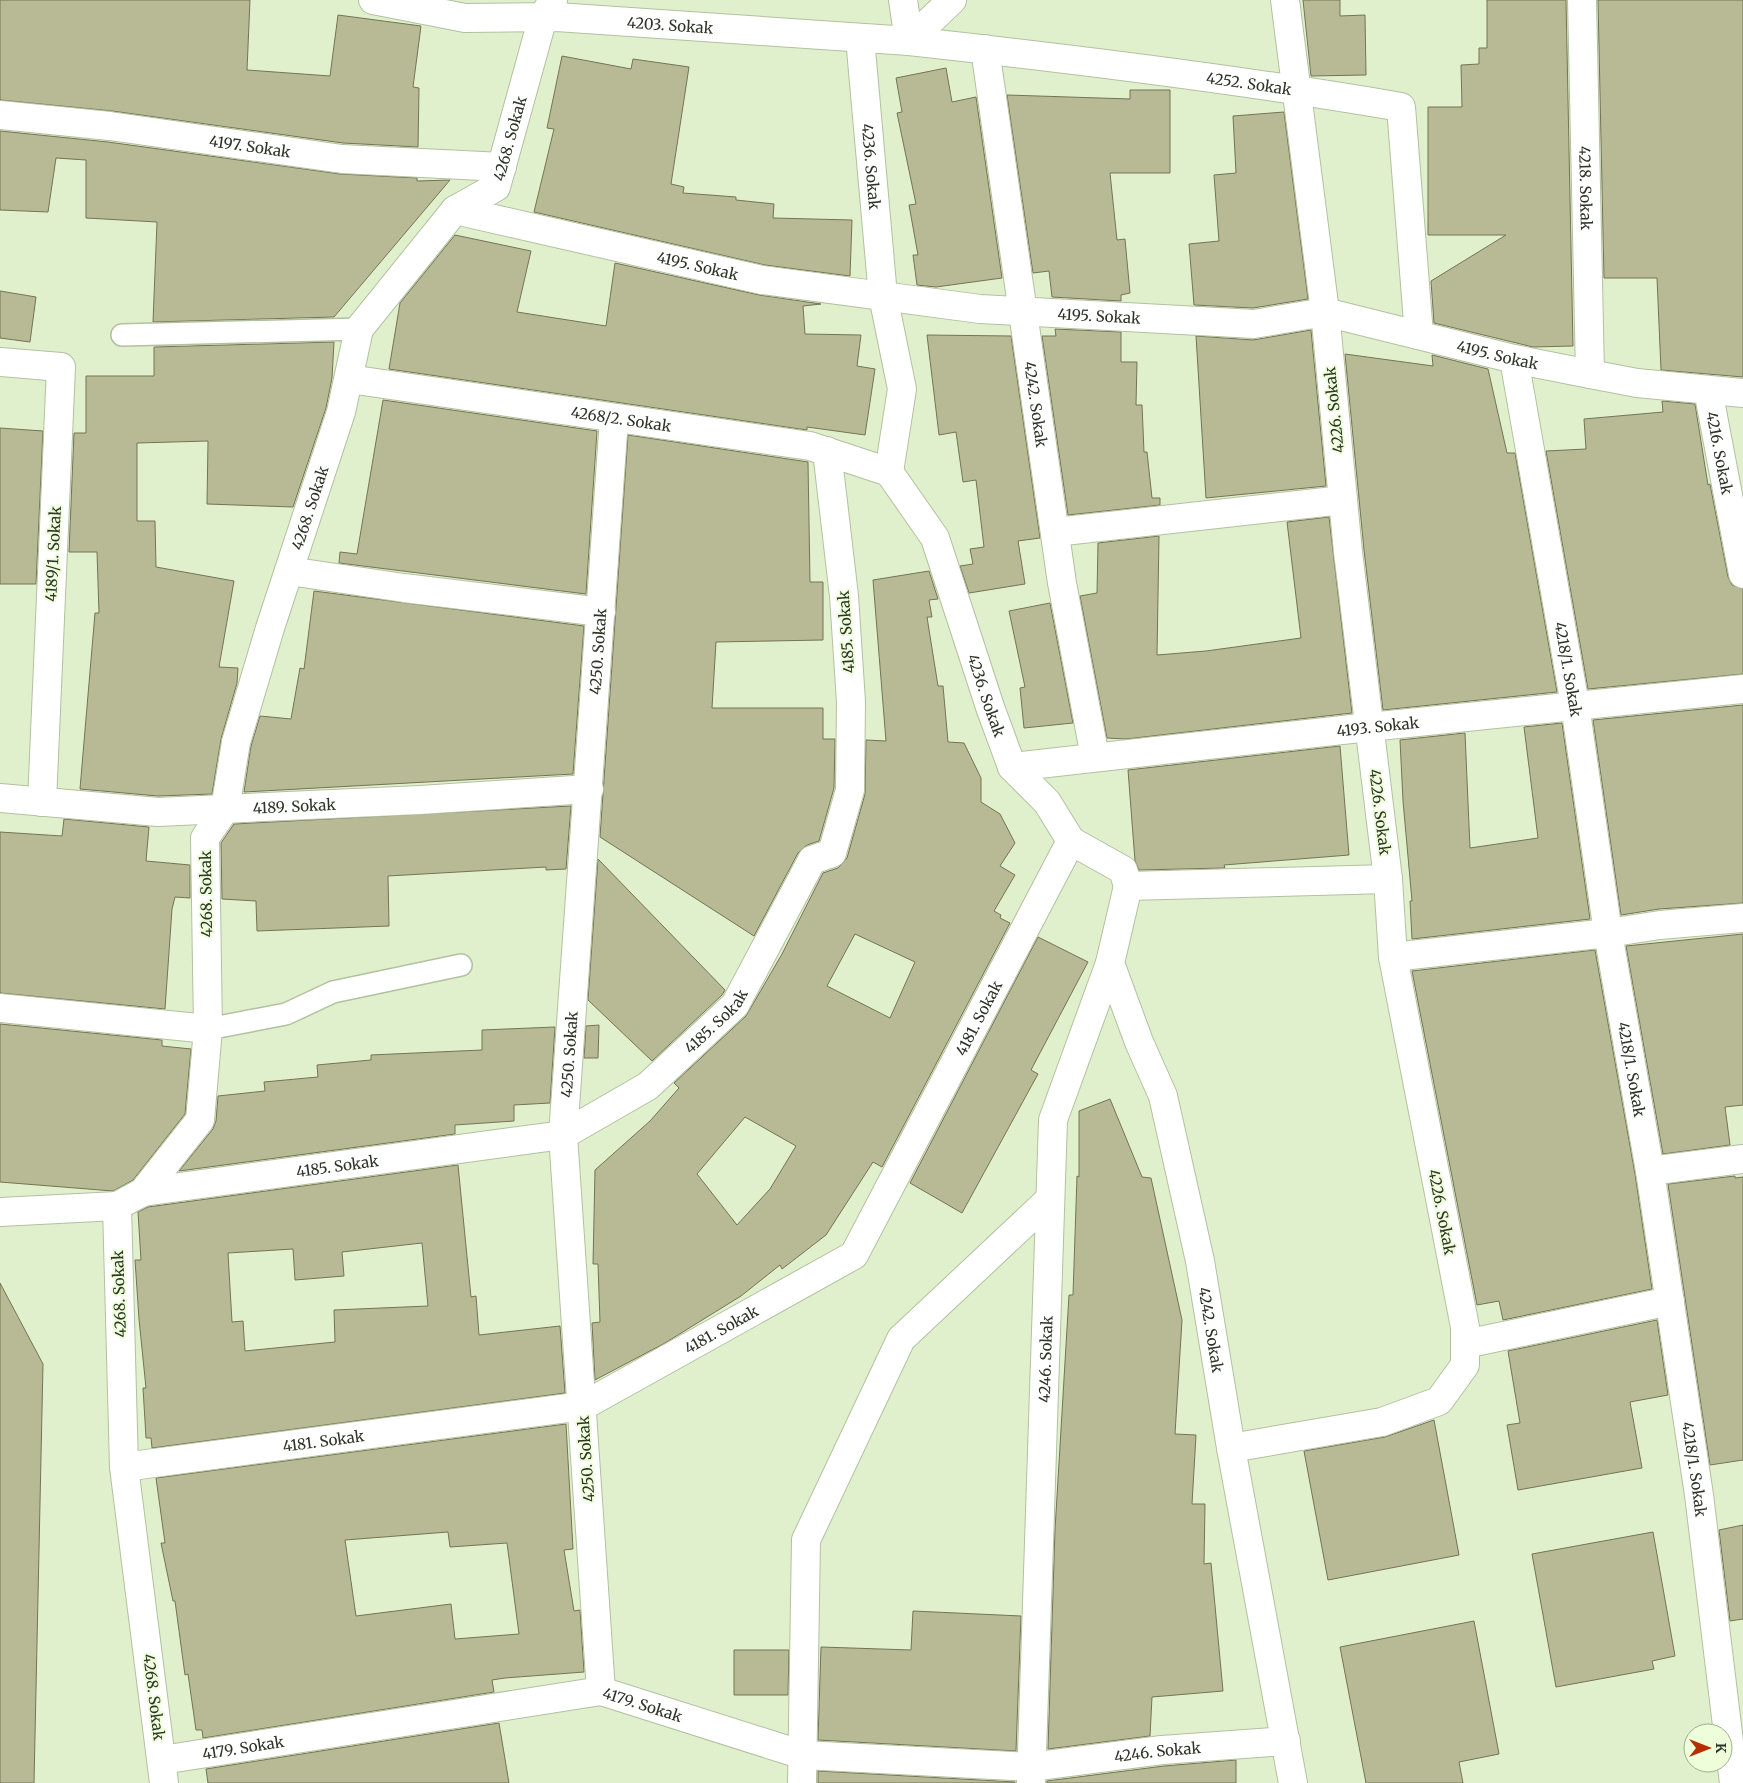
<svg xmlns="http://www.w3.org/2000/svg" width="1743" height="1783" font-family="Merriweather,serif">
<style>
.building{fill:#b8b995;stroke:#747453;fill-rule:evenodd}
.lines{fill:none;stroke-linecap:round;stroke-linejoin:round}
.lane-casing{stroke:#b2c1a0;stroke-width:24}
.street-casing{stroke:#b2c1a0;stroke-width:30}
.lane{stroke:#fff;stroke-width:21}
.street{stroke:#fff;stroke-width:28}
.labels{text-anchor:middle;dominant-baseline:central;stroke-width:4;stroke-linejoin:round;paint-order:stroke}
.street-label{font-size:15px;fill:#2e3427;stroke:#eefdda}
</style>
<rect width="100%" height="100%" fill="#e0f0cd"/>
<!-- building -->
<g class="building">
<polygon points="0,0 250,0 247,70 330,76 338,15 421,26 413,87 419,88 418,147 343,143 112,111 0,100"/>
<polygon points="1303,0 1340,0 1340,16 1365,15 1366,75 1311,76"/>
<polygon points="1487,0 1566,0 1573,346 1533,347 1434,323 1431,281 1506,235 1428,235 1428,107 1462,107 1461,65 1479,64 1479,48 1487,48"/>
<polygon points="1598,0 1743,0 1743,377 1661,370 1657,278 1604,278"/>
<polygon points="562,56 631,69 633,59 689,67 671,184 684,187 683,193 736,197 736,200 774,204 773,218 852,220 850,276 765,265 534,212 554,129 547,128"/>
<polygon points="946,68 952,102 976,97 1002,278 936,287 917,285 913,255 918,255 909,205 916,204 897,113 902,112 896,78"/>
<polygon points="1130,90 1170,90 1170,173 1110,173 1117,240 1125,239 1130,293 1121,295 1121,301 1052,297 1049,271 1033,273 1007,95 1130,99"/>
<polygon points="1284,112 1308,299 1253,308 1194,305 1189,244 1219,241 1214,175 1236,173 1233,116"/>
<polygon points="0,131 108,142 340,174 417,178 417,181 450,180 334,317 153,322 157,222 86,218 86,160 56,158 48,212 0,210"/>
<polygon points="455,235 531,251 517,312 606,326 615,263 759,295 821,304 803,306 805,334 861,335 857,366 875,369 865,435 807,427 807,430 389,369 400,303"/>
<polygon points="0,291 36,297 30,342 0,338"/>
<polygon points="1055,329 1121,332 1121,362 1137,362 1136,405 1142,405 1144,452 1147,452 1152,498 1160,498 1160,505 1068,515 1042,336 1056,336"/>
<polygon points="1311,330 1326,486 1206,498 1196,336 1253,340"/>
<polygon points="927,335 1011,336 1040,538 1018,541 1025,584 969,593 960,566 973,564 970,549 984,547 976,480 963,482 956,432 939,435"/>
<polygon points="334,342 332,378 326,408 293,507 207,504 208,441 137,443 137,521 155,521 156,567 234,581 219,667 238,668 237,683 221,739 212,794 158,796 80,789 95,613 99,613 97,552 69,552 74,433 86,433 86,376 154,376 154,347"/>
<polygon points="1345,354 1433,366 1432,355 1488,369 1507,453 1515,453 1557,692 1383,710 1364,550"/>
<polygon points="383,400 597,431 586,594 339,563 340,552 357,554"/>
<polygon points="1662,401 1695,404 1708,485 1710,484 1728,577 1732,585 1743,589 1743,674 1588,689 1546,451 1586,449 1584,419 1663,412"/>
<polygon points="0,428 43,431 36,584 0,584"/>
<polygon points="628,435 808,462 810,582 823,582 823,640 716,642 712,708 823,708 823,739 835,739 834,788 819,841 807,845 798,853 754,936 600,837"/>
<polygon points="1329,517 1352,713 1126,739 1107,738 1080,596 1097,593 1098,543 1159,536 1157,655 1206,651 1301,638 1287,522"/>
<path d="M929 571 938 599 929 600 932 617H927L938 686H943L948 742 964 743 981 778V802L1000 814 1015 843 1000 866 1015 875 994 911 1001 915 1000 918 1010 923 882 1167 873 1162 826 1235 782 1269 780 1265 741 1296 665 1343 595 1380 592 1323 600 1322 598 1264H593L595 1170 650 1121 679 1088 674 1083 746 1016 782 954 823 873 838 868 847 858 865 794 866 740 886 741 873 580ZM855 934 915 962 890 1018 827 986ZM745 1117 796 1146 770 1189 737 1225 697 1174Z"/>
<polygon points="314,591 584,626 573,774 244,792 251,746 260,716 291,719 300,668 304,669"/>
<polygon points="1050,603 1073,723 1024,728 1020,688 1025,687 1009,611"/>
<polygon points="1743,705 1743,903 1659,909 1621,915 1593,720"/>
<polygon points="1562,723 1590,919 1412,939 1410,901 1412,901 1403,801 1400,740 1465,733 1470,848 1538,838 1524,727"/>
<polygon points="1340,746 1349,855 1224,865 1225,868 1139,870 1135,861 1128,770"/>
<polygon points="571,806 566,869 546,870 546,867 388,876 389,926 257,931 256,901 222,899 221,843 234,824"/>
<polygon points="64,819 149,827 146,861 190,865 190,898 175,897 172,909 165,1009 0,993 0,832 62,836"/>
<polygon points="598,859 725,990 722,995 652,1061 588,1000"/>
<polygon points="1743,934 1743,1105 1725,1107 1730,1145 1663,1154 1626,946"/>
<polygon points="1038,937 1088,962 1031,1070 1038,1074 962,1213 910,1183"/>
<polygon points="1595,950 1635,1174 1652,1289 1503,1320 1499,1301 1477,1305 1412,971"/>
<polygon points="0,1024 162,1040 162,1046 191,1049 185,1114 133,1180 113,1191 0,1182"/>
<polygon points="599,1025 598,1058 584,1058 586,1026"/>
<polygon points="555,1027 550,1103 514,1105 514,1121 455,1125 455,1134 179,1171 213,1129 216,1121 218,1096 265,1091 264,1082 318,1077 317,1065 371,1060 371,1055 482,1050 482,1030"/>
<polygon points="1110,1099 1142,1177 1151,1178 1182,1320 1175,1434 1196,1435 1192,1504 1205,1504 1204,1564 1211,1563 1223,1691 1152,1697 1150,1736 1048,1749 1055,1530 1069,1295 1073,1295 1077,1176 1079,1177 1079,1111"/>
<path d="M458 1165 471 1297 476 1296 479 1335 560 1326 565 1393 152 1448 151 1438H146L143 1388H146L139 1319 135 1260H141L138 1212 148 1207ZM422 1243 428 1306 334 1310 335 1342 245 1351 243 1321 232 1322 228 1253 293 1249 295 1280 344 1276 342 1252Z"/>
<polygon points="1735,1176 1735,1178 1743,1177 1743,1460 1710,1465 1668,1184"/>
<polygon points="0,1283 43,1364 34,1783 0,1783"/>
<polygon points="1657,1320 1668,1395 1630,1402 1642,1468 1518,1490 1507,1425 1520,1423 1508,1351"/>
<polygon points="1434,1420 1459,1555 1328,1580 1304,1451 1385,1437"/>
<path d="M566 1424 573 1549 564 1550 574 1611 580 1610 584 1672 505 1678 492 1680 494 1692 203 1738 202 1730H196L188 1674 185 1675 175 1601H173L161 1543H165L156 1478ZM448 1532 450 1547 507 1543 519 1634 455 1639 451 1604 356 1616 345 1540Z"/>
<polygon points="1743,1525 1743,1619 1730,1621 1719,1530"/>
<polygon points="1653,1532 1675,1656 1652,1661 1654,1669 1556,1687 1532,1554"/>
<polygon points="913,1611 1021,1616 1016,1751 818,1740 821,1647 911,1650"/>
<polygon points="1474,1621 1499,1754 1459,1762 1463,1783 1366,1783 1340,1647"/>
<polygon points="734,1650 789,1650 788,1695 734,1695"/>
<polygon points="499,1723 509,1783 208,1783 206,1769"/>
<polygon points="1236,1760 1236,1783 1047,1783 1047,1781 1164,1766"/>
<polygon points="818,1771 1015,1782 1015,1783 818,1783"/>
</g>
<g class="lines">
<!-- lane casing -->
<g class="lane-casing">
<g id="lane">
<polyline points="122,335 359,329"/>
<polyline points="208,1029 286,1014 333,992 461,965"/>
</g>
</g>
<!-- street casing -->
<g class="street-casing">
<g id="street">
<path id="s1" d="M373 0 465 18 557 17 909 41 952 0"/>
<path id="s2" d="M903 0 909 41C1074 59 1238 79 1401 107L1419 335"/>
<path id="s3" d="M1582 0 1590 374"/>
<path id="s4" d="M860 38 883 296 902 389 889 472"/>
<path id="s5" d="M985 49 1062 583 1095 757"/>
<path id="s6" d="M0 115 110 126 342 159 502 167"/>
<path id="s7" d="M455 210 762 280 980 309 1254 324 1325 312 1514 359 1590 374 1637 383 1743 393"/>
<path id="s8" d="M1514 359 1575 705 1608 933 1650 1171 1699 1495 1734 1783"/>
<polyline points="0,362 61,367 42,802"/>
<path id="s9" d="M349 379 810 446 889 472"/>
<path id="s10" d="M1708 390 1743 574"/>
<path id="s11" d="M889 472 935 538 990 707 1012 767 1047 802 1071 841 1123 870 1128 886"/>
<polyline points="1055,532 1343,500"/>
<polyline points="289,571 404,588 601,612"/>
<path id="s12" d="M1012 767 1369 727 1743 689"/>
<path id="s13" d="M0 798 158 812 420 800 589 789"/>
<path id="s14" d="M1128 886 1110 963 1139 1042 1163 1096 1200 1261 1231 1448 1293 1783"/>
<polyline points="1128,886 1388,879"/>
<polyline points="1393,957 1608,933 1660,925 1743,918"/>
<polyline points="0,1008 208,1029"/>
<polyline points="1650,1171 1743,1159"/>
<path id="s15" d="M143 1192 563 1135 648 1086 735 1005 812 860 832 853 850 790 851 702 844 596 827 451"/>
<polyline points="0,1212 117,1206"/>
<polyline points="1465,1344 1670,1301"/>
<polyline points="1231,1448 1382,1422 1439,1401 1465,1365 1465,1327 1393,957 1388,879 1348,552 1325,312 1285,0"/>
<path id="s16" d="M124 1467 583 1406 854 1255 1071 841"/>
<path id="s17" d="M601 1691 563 1135 614 419"/>
<path id="s18" d="M162 1760 601 1691 803 1755 1031 1767 1162 1750 1286 1741"/>
<path id="s19" d="M164 1783 124 1467 117 1206 143 1192 200 1120 208 1029 205 838 225 809 236 742 270 628 341 412 359 329 455 210 496 187 543 17 553 0"/>
<polyline points="802,1783 806,1540 901,1339 1049,1200"/>
<path id="s20" d="M1031 1783 1053 1120 1110 963"/>
</g>
</g>
<!-- lane -->
<use href="#lane" class="lane"/>
<!-- street -->
<use href="#street" class="street"/>
</g>
<g class="labels">
<!-- street labels -->
<g class="street-label">
<text stroke="none"><textPath href="#s1" startOffset="299">4203. Sokak</textPath></text>
<text stroke="none"><textPath href="#s2" startOffset="384">4252. Sokak</textPath></text>
<text stroke="none"><textPath href="#s19" startOffset="1768">4268. Sokak</textPath></text>
<text stroke="none"><textPath href="#s6" startOffset="252">4197. Sokak</textPath></text>
<text stroke="none"><textPath href="#s4" startOffset="129">4236. Sokak</textPath></text>
<text stroke="none"><textPath href="#s3" startOffset="188">4218. Sokak</textPath></text>
<text stroke="none"><textPath href="#s7" startOffset="249">4195. Sokak</textPath></text>
<text stroke="none"><textPath href="#s7" startOffset="654">4195. Sokak</textPath></text>
<text stroke="none"><textPath href="#s7" startOffset="1059">4195. Sokak</textPath></text>
<text stroke="none"><textPath href="#s5" startOffset="359">4242. Sokak</textPath></text>
<text transform="translate(1334 410) rotate(-96)">4226. Sokak</text>
<text stroke="none"><textPath href="#s9" startOffset="275">4268/2. Sokak</textPath></text>
<text stroke="none"><textPath href="#s10" startOffset="64">4216. Sokak</textPath></text>
<text stroke="none"><textPath href="#s19" startOffset="1332">4268. Sokak</textPath></text>
<text transform="translate(53 554) rotate(-87)">4189/1. Sokak</text>
<text transform="translate(846 632) rotate(-94)">4185. Sokak</text>
<text stroke="none"><textPath href="#s17" startOffset="1042">4250. Sokak</textPath></text>
<text stroke="none"><textPath href="#s8" startOffset="315">4218/1. Sokak</textPath></text>
<text stroke="none"><textPath href="#s11" startOffset="246">4236. Sokak</textPath></text>
<text stroke="none"><textPath href="#s12" startOffset="368">4193. Sokak</textPath></text>
<text stroke="none"><textPath href="#s13" startOffset="295">4189. Sokak</textPath></text>
<text transform="translate(1380 812) rotate(83)">4226. Sokak</text>
<text transform="translate(206 894) rotate(-91)">4268. Sokak</text>
<text stroke="none"><textPath href="#s16" startOffset="1041">4181. Sokak</textPath></text>
<text stroke="none"><textPath href="#s15" startOffset="616">4185. Sokak</textPath></text>
<text stroke="none"><textPath href="#s17" startOffset="638">4250. Sokak</textPath></text>
<text stroke="none"><textPath href="#s8" startOffset="720">4218/1. Sokak</textPath></text>
<text stroke="none"><textPath href="#s15" startOffset="196">4185. Sokak</textPath></text>
<text transform="translate(1442 1212) rotate(79)">4226. Sokak</text>
<text transform="translate(119 1294) rotate(-92)">4268. Sokak</text>
<text stroke="none"><textPath href="#s16" startOffset="621">4181. Sokak</textPath></text>
<text stroke="none"><textPath href="#s14" startOffset="461">4242. Sokak</textPath></text>
<text stroke="none"><textPath href="#s20" startOffset="424">4246. Sokak</textPath></text>
<text stroke="none"><textPath href="#s16" startOffset="201">4181. Sokak</textPath></text>
<text transform="translate(586 1459) rotate(-94)">4250. Sokak</text>
<text stroke="none"><textPath href="#s8" startOffset="1125">4218/1. Sokak</textPath></text>
<text transform="translate(154 1697) rotate(83)">4268. Sokak</text>
<text stroke="none"><textPath href="#s18" startOffset="488">4179. Sokak</textPath></text>
<text stroke="none"><textPath href="#s18" startOffset="82">4179. Sokak</textPath></text>
<text stroke="none"><textPath href="#s18" startOffset="1012">4246. Sokak</textPath></text>
</g>
</g>
<!-- north arrow -->
<g transform="translate(1708 1748) rotate(90)"><circle r="24" fill="#eefdda" stroke="#a1ad92"/>
<path d="M0-4L9 19L0 12L-9 19Z" fill="#b82e03"/>
<text y="-8" font-size="14" font-weight="bold" text-anchor="middle" fill="#2e3427">K</text>
</g>
</svg>
